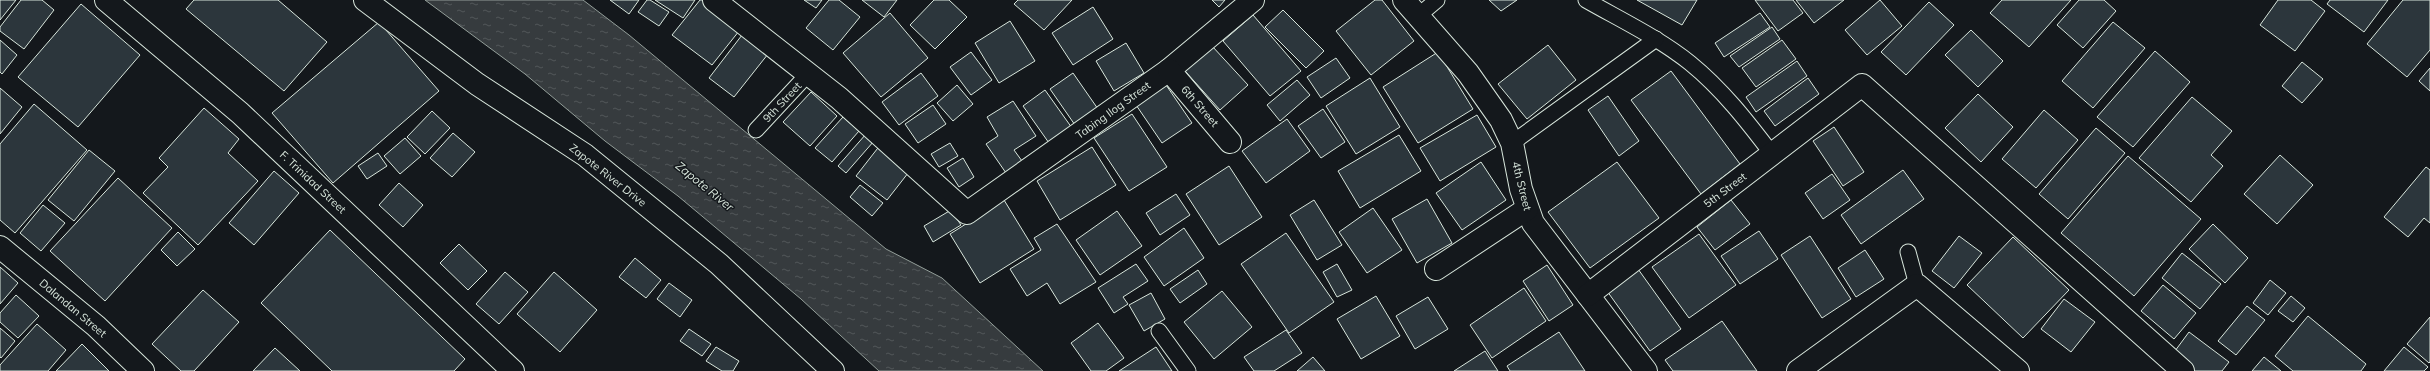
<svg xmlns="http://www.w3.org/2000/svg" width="2430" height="371" font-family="Mulish,sans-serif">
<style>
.water{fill:url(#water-ripples);stroke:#939e99}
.building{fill:#2c363c;stroke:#d8e6dc}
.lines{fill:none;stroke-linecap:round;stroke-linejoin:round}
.lane-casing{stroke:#d8e6dc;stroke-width:17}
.street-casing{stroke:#d8e6dc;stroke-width:24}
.secondary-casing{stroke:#d8e6dc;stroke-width:24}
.lane{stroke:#14181c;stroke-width:15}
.street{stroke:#14181c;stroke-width:22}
.secondary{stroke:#14181c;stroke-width:22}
.labels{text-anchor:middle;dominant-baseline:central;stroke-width:3;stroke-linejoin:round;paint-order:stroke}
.street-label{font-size:11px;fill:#d8e6dc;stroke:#14181c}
.water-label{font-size:12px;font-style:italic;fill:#d8e6dc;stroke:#14181c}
</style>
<defs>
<pattern id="water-ripples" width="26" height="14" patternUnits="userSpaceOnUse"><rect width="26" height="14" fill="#363b3e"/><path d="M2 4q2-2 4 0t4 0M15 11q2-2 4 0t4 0" fill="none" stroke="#525759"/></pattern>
</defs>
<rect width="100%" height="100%" fill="#14181c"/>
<!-- water -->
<polygon class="water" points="425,0 583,0 629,35 886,249 942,278 1043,371 879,371 801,299 678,196 605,141 525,74"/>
<!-- building -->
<g class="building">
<polygon points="0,0 16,0 0,20"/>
<polygon points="21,0 42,0 54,10 24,49 0,31 0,27"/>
<polygon points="194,0 278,0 327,42 284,91 186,9"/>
<polygon points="610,0 639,0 629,14"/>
<polygon points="647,0 650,0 669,12 659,26 638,12"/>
<polygon points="655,0 695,0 683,18"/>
<polygon points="700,0 710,0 743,26 712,65 672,35"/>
<polygon points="804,0 822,0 816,8"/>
<polygon points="829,0 839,0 860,17 833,50 806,28"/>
<polygon points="862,0 897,0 884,17"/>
<polygon points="934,0 949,0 967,17 935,49 910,25"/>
<polygon points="1018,0 1072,0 1044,30 1014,4"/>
<polygon points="1212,0 1225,0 1219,7"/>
<polygon points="1375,0 1382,0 1414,41 1371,75 1336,31"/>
<polygon points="1489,0 1517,0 1501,11"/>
<polygon points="1637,0 1697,0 1682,25"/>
<polygon points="1755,0 1793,0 1803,13 1778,31"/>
<polygon points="1796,0 1844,0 1814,23"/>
<polygon points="1880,0 1902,26 1867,55 1845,30"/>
<polygon points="2002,0 2071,0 2029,47 1990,13"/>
<polygon points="2079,0 2104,0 2116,11 2083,48 2057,25"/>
<polygon points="2278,0 2311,0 2325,11 2295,51 2260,25"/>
<polygon points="2330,0 2388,0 2364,32 2327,4"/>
<polygon points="2403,0 2430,0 2430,50 2407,77 2367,44"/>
<polygon points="1929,2 1954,25 1906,75 1881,52"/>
<polygon points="81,4 140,55 78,127 18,77"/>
<polygon points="1093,7 1113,39 1073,65 1052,33"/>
<polygon points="1283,10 1324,51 1306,68 1265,27"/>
<polygon points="890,13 928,58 881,97 843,53"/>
<polygon points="1760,13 1770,27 1724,57 1715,43"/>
<polygon points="1253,15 1301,71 1270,96 1223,41"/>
<polygon points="1010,21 1035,61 999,83 975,43"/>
<polygon points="379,22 439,91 333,183 272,113"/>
<polygon points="2113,22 2145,48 2093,108 2062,81"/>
<polygon points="1772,27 1780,39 1739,67 1730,56"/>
<polygon points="1971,30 2003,61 1978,87 1945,55"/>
<polygon points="742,35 768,54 734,97 709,78"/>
<polygon points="0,40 17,55 2,74 0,72"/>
<polygon points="1782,40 1796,59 1756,87 1742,68"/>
<polygon points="1126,43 1144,73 1114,91 1096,61"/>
<polygon points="1548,45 1576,80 1527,119 1498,84"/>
<polygon points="1212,46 1248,85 1220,110 1185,71"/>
<polygon points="2155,51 2190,82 2133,147 2097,117"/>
<polygon points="971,52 992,80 971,95 950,67"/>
<polygon points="1438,52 1473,109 1418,143 1383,87"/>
<polygon points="1336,58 1350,78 1321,98 1307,77"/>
<polygon points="1797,61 1807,76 1756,112 1746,97"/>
<polygon points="2302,62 2323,79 2302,103 2282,86"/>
<polygon points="2430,68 2430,91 2419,81"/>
<polygon points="1671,71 1740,164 1701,194 1631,100"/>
<polygon points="921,73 938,96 899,125 882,102"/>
<polygon points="1073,73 1098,109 1075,125 1050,89"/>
<polygon points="1370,78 1400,127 1356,154 1326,106"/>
<polygon points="1808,78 1819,94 1775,126 1764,111"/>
<polygon points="1297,80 1310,95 1280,121 1267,105"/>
<polygon points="1164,82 1192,123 1162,143 1134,102"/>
<polygon points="957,85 973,104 953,121 937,103"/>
<polygon points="0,88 22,107 0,134"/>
<polygon points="1045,90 1072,128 1049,143 1023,106"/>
<polygon points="811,92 837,116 810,146 783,122"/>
<polygon points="1978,94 2013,127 1981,162 1945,128"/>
<polygon points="1608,96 1639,141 1619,156 1588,110"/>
<polygon points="2192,97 2232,131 2211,155 2223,166 2191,202 2139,158"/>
<polygon points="1013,101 1036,136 1014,150 1022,161 1006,173 986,144 998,136 987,117"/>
<polygon points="34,104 87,150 15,233 0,220 0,144"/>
<polygon points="933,105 946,124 918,143 905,124"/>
<polygon points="204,108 239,139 228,153 258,181 198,245 143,193 168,167 159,158"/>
<polygon points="1323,109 1345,142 1321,158 1298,126"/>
<polygon points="2044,110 2078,140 2036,188 2002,159"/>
<polygon points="432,111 450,128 425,154 407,137"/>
<polygon points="1132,114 1167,167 1129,191 1094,138"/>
<polygon points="1477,115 1496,147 1440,181 1420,148"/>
<polygon points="843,117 859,131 832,162 815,148"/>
<polygon points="1287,119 1310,151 1266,183 1242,151"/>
<polygon points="1834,127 1864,172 1843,186 1813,141"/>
<polygon points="2096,128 2125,153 2068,219 2039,194"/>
<polygon points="453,133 475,152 452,177 430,158"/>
<polygon points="866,134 874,141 846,173 838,166"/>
<polygon points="1399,135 1421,171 1360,208 1338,171"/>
<polygon points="405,138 421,156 400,174 384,156"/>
<polygon points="950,143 958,156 939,167 931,154"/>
<polygon points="881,144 912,168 887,200 856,176"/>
<polygon points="1092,147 1116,185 1060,220 1037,181"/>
<polygon points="89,150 115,171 74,221 48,200"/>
<polygon points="378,153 387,166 367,179 358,166"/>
<polygon points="2280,155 2313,185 2277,224 2244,194"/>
<polygon points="2128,156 2201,219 2134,296 2061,233"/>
<polygon points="963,158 974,177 959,187 947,168"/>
<polygon points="1481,162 1506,200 1462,230 1436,193"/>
<polygon points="1617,162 1659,218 1590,268 1548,212"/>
<polygon points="1229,166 1262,217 1219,245 1186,194"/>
<polygon points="2426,167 2430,170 2430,223 2424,218 2408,237 2384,217"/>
<polygon points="1903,170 1924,199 1861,244 1841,215"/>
<polygon points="274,171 299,193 254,245 229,223"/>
<polygon points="1832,174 1850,200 1823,219 1805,193"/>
<polygon points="118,178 172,228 105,301 50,251"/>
<polygon points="399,183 423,205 403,227 379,205"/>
<polygon points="860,185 883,203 872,216 850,197"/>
<polygon points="1176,194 1190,215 1160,235 1146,213"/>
<polygon points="1427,199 1452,243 1417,263 1392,219"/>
<polygon points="1004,200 1034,249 980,283 950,234"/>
<polygon points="1314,200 1342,245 1317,260 1290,215"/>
<polygon points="1731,200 1750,224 1715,250 1697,227"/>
<polygon points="43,205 65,223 41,251 20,233"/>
<polygon points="1373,208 1402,250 1367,273 1339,232"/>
<polygon points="951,210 961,225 933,242 924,226"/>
<polygon points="1117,211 1142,246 1100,275 1076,240"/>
<polygon points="1057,224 1096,282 1060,304 1047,283 1027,296 1010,269 1041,250 1034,238"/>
<polygon points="2213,224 2248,258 2225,283 2189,249"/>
<polygon points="1184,228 1204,258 1164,286 1144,257"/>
<polygon points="330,230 465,359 454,371 332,371 261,303"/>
<polygon points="1759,231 1778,259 1740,284 1721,256"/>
<polygon points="178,232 195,249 177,266 161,250"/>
<polygon points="1286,233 1334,302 1289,333 1241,264"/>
<polygon points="1699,234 1736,285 1689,318 1652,267"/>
<polygon points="1810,236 1851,299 1822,318 1781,255"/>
<polygon points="1959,236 1982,253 1954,288 1932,271"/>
<polygon points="2013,237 2069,290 2023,338 1967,285"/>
<polygon points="459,244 487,271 468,290 440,263"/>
<polygon points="1865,250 1884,279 1856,297 1838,268"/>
<polygon points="2182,253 2221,284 2200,309 2162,278"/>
<polygon points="635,258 661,280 646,298 619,277"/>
<polygon points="1136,264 1148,281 1123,297 1128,304 1114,313 1098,288"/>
<polygon points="1337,264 1352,290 1337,297 1323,272"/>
<polygon points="1547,265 1573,305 1549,321 1523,281"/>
<polygon points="0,267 18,283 0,304"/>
<polygon points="1638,269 1681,329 1650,351 1607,291"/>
<polygon points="1198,270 1207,284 1180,303 1170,289"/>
<polygon points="505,272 528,292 499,324 476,304"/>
<polygon points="554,272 597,310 560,352 517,314"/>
<polygon points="2270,280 2286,293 2268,315 2253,303"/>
<polygon points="669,283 692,300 680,317 657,299"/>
<polygon points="2163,285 2196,313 2174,339 2141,311"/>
<polygon points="1524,288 1546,321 1492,358 1470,325"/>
<polygon points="203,290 239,322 194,371 181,371 152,344"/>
<polygon points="1222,291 1252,327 1214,359 1184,322"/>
<polygon points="1151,293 1165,319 1144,331 1129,305"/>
<polygon points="16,295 39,316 18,338 0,322 0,313"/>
<polygon points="1376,296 1400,336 1361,359 1337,319"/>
<polygon points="2291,296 2305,308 2293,322 2278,311"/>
<polygon points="1428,297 1448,329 1415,349 1396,316"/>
<polygon points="2064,299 2095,322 2071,352 2041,329"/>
<polygon points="2247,306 2265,320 2236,355 2218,341"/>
<polygon points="2308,316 2366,364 2361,371 2293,371 2275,356"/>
<polygon points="2430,317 2430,362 2429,363 2407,344"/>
<polygon points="1722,321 1757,371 1673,371 1665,360"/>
<polygon points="1098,323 1124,358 1106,371 1091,371 1071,343"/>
<polygon points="37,324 66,350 48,371 0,371 0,365"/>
<polygon points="0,328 15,341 1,358 0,357"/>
<polygon points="689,329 711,344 702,356 680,341"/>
<polygon points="1286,330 1302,353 1274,371 1254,371 1244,357"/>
<polygon points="1559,332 1585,371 1510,371 1507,366"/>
<polygon points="2189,332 2229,362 2222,371 2193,371 2172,355"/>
<polygon points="82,344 109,371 56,371"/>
<polygon points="716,347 739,361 733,371 722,371 706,361"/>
<polygon points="1156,347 1172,371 1119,371"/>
<polygon points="2404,347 2428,367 2424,371 2384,371"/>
<polygon points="275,348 300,371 253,371"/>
<polygon points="1485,351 1498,371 1454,371"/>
<polygon points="1313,357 1325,371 1297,371"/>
<polygon points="2264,357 2281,371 2252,371"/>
</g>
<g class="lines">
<!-- lane casing -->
<g class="lane-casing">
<g id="lane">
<path d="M1586 0C1621 20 1659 38 1690 63 1722 89 1747 121 1772 154"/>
<polyline points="1418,16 1437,0"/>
<polyline points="756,130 809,73"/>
<polyline points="1512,143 1656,39"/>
<polyline points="1908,252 1917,285"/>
<polyline points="1159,331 1188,371"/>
</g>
</g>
<!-- street casing -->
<g class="street-casing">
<g id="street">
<polyline points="106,0 240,113 513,371"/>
<polyline points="714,0 839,98 967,213 1169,70 1253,0"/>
<polyline points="1404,0 1468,73 1501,120 1512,143 1521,189 1533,223 1646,371"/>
<polyline points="1169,70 1230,142"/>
<polyline points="0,247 96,326 143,371"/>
<polyline points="1436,269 1527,209"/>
<polyline points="1588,295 1862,85 2183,371"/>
<polyline points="1798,371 1917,285 2018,371"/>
</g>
</g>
<!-- secondary casing -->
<g class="secondary-casing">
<polyline id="secondary" points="365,0 477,84 585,155 719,264 833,371"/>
</g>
<!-- lane -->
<use href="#lane" class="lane"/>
<!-- street -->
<use href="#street" class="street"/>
<!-- secondary -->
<use href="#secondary" class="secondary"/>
</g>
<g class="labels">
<!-- street labels -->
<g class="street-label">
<text transform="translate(782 102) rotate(-47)">9th Street</text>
<text transform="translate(1200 106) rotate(49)">6th Street</text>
<text transform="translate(1113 110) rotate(-36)">Tabing Ilog Street</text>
<text transform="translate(608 175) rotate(38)">Zapote River Drive</text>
<text transform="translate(313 182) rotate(43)">F. Trinidad Street</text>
<text transform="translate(1522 186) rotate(76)">4th Street</text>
<text transform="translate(1725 190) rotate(-37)">5th Street</text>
<text transform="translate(73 308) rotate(40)">Dalandan Street</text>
</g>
<!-- water labels -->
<g class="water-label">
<text transform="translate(705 186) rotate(39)">Zapote River</text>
</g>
</g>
</svg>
